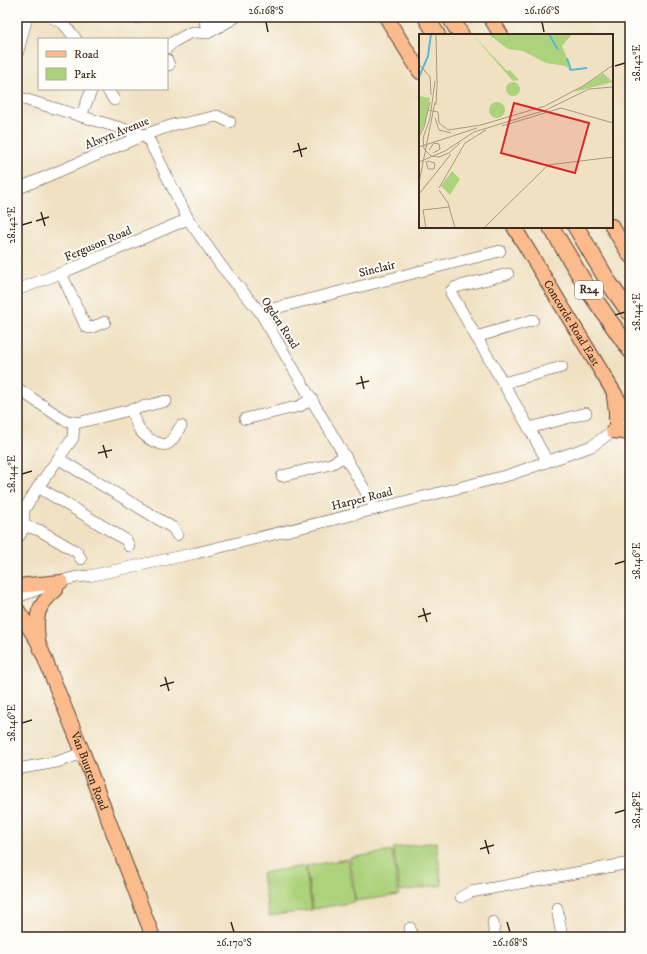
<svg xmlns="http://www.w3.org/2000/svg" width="647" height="954" font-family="'IM FELL DW Pica',serif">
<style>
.green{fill:#add27c;stroke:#747e4d}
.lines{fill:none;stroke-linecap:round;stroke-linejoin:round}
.minor-casing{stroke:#564537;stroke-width:12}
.major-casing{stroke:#564537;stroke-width:16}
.highway-casing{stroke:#564537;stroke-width:18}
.minor{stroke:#fff;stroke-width:11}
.major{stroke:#fbbb8d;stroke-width:14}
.highway{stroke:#fbbb8d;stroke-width:16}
.ticks{fill:none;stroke:#3b2a1e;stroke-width:1.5}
.labels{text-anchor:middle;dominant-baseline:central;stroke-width:4;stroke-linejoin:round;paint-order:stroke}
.shield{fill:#fdfcf7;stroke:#75695f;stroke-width:1}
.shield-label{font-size:11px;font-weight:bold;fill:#3b2a1e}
.street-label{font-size:12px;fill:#3b2a1e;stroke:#fdfcf7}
.inset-river{fill:none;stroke:#5cb6d9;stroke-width:2}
.inset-road{fill:none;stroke:#a89880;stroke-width:1}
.view{fill:#d62828;fill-opacity:0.15;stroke:#d62828;stroke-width:2}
.inset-edge{fill:none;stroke:#3b2a1e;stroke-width:2}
.neatline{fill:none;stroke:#3b2a1e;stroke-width:1.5}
.ticks-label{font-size:10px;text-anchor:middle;fill:#3b2a1e}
</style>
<rect width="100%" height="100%" fill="#fdfcf7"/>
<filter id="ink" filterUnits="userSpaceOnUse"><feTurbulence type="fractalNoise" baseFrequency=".025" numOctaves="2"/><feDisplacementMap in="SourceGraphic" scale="8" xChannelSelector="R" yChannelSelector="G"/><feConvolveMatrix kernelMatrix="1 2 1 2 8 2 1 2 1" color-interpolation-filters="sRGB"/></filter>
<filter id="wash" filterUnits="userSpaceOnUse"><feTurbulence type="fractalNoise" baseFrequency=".012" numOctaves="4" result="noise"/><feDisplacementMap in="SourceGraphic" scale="16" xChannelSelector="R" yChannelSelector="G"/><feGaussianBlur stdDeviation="0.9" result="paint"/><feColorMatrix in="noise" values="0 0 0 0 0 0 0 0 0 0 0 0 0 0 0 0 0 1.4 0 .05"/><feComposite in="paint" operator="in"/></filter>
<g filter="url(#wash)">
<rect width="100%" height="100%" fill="#f0e1c2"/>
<!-- green -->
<g class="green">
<polygon points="436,842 442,885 400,891 393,848"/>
<polygon points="392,851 399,895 356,901 350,858"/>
<polygon points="348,859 355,902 313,909 306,866"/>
<polygon points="305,866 312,910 269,916 262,873"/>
</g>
</g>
<g filter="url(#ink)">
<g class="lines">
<!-- minor casing -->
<g class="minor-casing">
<g id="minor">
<polyline points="51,17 63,23 76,39"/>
<polyline points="137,18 137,17"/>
<polyline points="205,23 217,17"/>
<polyline points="167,48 173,42 190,33 195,32 208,33 236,17"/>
<polyline points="17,55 27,17"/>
<polyline points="167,60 169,65"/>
<polyline points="107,89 114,100"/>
<polyline points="17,97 144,135"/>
<polyline points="81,116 92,89"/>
<polyline points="144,135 150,142 188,219 222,267 260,312 376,509"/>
<polyline points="17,189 144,135 176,124 186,123 217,116 230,122"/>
<polyline points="61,273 86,327 90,328 105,322"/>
<polyline points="508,274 456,287 451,291 451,293 532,433 547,461"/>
<polyline points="17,290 69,270 188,219"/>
<polyline points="260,312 500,251"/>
<polyline points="476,337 533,320"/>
<polyline points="503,383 562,367"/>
<path d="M17 388 61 418C68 422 73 423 81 422L166 401"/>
<path d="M131 409C138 426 137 433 155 442 159 443 163 446 167 444 173 442 177 431 181 426"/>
<polyline points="245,419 300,406 312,399"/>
<polyline points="529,428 586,413"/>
<polyline points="59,459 173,528 177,535"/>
<polyline points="282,476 331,464 345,456"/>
<polyline points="38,487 126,540 129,546"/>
<polyline points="24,526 39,530 77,552 81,559"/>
<polyline points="17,538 20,535 24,526 24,510 38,487 73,438 74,423"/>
<path d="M17 597C38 590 67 576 89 576L196 553 376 509 509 475 592 446 630 418"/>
<polyline points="17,769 57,762 83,753"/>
<polyline points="461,897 471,892 630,863"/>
<polyline points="557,908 562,937"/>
<polyline points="493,922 495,937"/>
<polyline points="410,928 412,937"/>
</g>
</g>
<!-- major casing -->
<g class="major-casing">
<g id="major">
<polyline points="386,17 420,72"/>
<polyline points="490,17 501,35"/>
<polyline points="612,226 630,256"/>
<path id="s1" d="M514 227 630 419"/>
<polyline points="614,396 616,412 616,429"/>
<polyline points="613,431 630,433"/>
<polyline points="17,586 61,582"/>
<path id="s2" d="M17 609 38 642 83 753 153 937"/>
<path d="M38 640C35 615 37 606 56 590"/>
</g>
</g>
<!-- highway casing -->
<g class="highway-casing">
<g id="highway">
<polyline points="426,17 437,35"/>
<polyline points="450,17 461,35"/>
<polyline points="551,227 591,294 630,350"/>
<polyline points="576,227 609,283 630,313"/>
</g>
</g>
<!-- minor -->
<use href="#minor" class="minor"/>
<!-- major -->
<use href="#major" class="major"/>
<!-- highway -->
<use href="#highway" class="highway"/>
</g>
</g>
<!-- ticks -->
<path class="ticks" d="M266 22 268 32M542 22 544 32M615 66 625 63M298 143 302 157M293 152 307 148M41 212 45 226M36 221 49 217M22 225 32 222M615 315 625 312M361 376 364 389M356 384 369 381M103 445 107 458M98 453 112 450M22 474 32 471M615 564 625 561M423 608 427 622M418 617 431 613M165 677 169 691M160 686 174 682M22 723 32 720M615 813 625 810M485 840 489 854M480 849 494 845M231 922 234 932M507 922 510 932"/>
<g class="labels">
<!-- shield labels -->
<rect class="shield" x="575" y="281" width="28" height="18" rx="3"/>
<g class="shield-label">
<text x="589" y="290">R24</text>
</g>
<!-- street labels -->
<g class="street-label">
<text transform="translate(117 133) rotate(-22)">Alwyn Avenue</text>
<text transform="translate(98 244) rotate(-23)">Ferguson Road</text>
<text transform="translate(377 269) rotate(-14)">Sinclair</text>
<text transform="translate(280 323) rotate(57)">Ogden Road</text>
<text stroke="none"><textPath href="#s1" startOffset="112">Concorde Road East</textPath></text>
<text transform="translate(362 499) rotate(-14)">Harper Road</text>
<text stroke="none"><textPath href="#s2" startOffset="178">Van Buuren Road</textPath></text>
</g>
</g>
<!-- overview -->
<g transform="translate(419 34)">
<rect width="194" height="194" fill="#f0e1c2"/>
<path d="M53 0 88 37 91 36 100 46 94 47ZM69 0H153L143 12 153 36 151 37 147 32 127 29 104 17 89 15ZM184 39 194 48 155 58ZM87 55a7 7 0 1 1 14 0a7 7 0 1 1-14 0ZM0 62 11 64 6 89 0 101ZM70 76a8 8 0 1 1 16 0a8 8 0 1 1-16 0ZM33 137 41 145 31 161 22 152Z" fill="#add27c"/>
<path class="inset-river" d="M130 0 139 16M148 24 152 36 168 34M0 43 9 22 12 0"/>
<path class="inset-road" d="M17 0 18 50M0 30 11 43 12 61M16 47 11 84 4 104 5 115 12 122 20 123 30 119 41 109M17 71 18 50M9 76 19 78 20 89 29 96 62 91 126 72 164 52 194 31M16 84 20 96 32 99M83 92 142 74 194 89M0 103 5 93 11 68M0 113 58 94M10 116 15 109 20 110 21 115 14 119M7 127 9 135H15L16 129 8 127M0 128 26 117 55 98 127 76 170 55 194 53M0 149 16 68M20 154 46 109 67 96M20 156 29 169 36 194M0 160 32 120M7 194 4 176 30 173M65 194 129 131 194 123"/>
<path class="view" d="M95 69 170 89 156 139 82 119Z"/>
<rect width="194" height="194" class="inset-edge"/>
</g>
<!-- margin -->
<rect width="647" height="954" fill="none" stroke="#fdfcf7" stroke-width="44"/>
<!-- legend -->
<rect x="38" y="38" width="130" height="52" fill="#fdfcf7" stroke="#afa8a0"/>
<rect x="46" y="51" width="20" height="6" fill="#fbbb8d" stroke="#afa8a0"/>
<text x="74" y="58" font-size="12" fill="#3b2a1e">Road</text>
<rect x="46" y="68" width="20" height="12" fill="#add27c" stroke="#afa8a0"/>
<text x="74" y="78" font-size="12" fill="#3b2a1e">Park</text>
<rect x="22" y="22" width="603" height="910" class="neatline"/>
<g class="ticks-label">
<text x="266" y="14">26.168°S</text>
<text x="542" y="14">26.166°S</text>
<text transform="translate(636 63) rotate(-90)" y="4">28.142°E</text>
<text transform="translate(11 225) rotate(-90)" y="4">28.142°E</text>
<text transform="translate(636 312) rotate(-90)" y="4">28.144°E</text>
<text transform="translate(11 474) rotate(-90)" y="4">28.144°E</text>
<text transform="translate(636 561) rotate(-90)" y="4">28.146°E</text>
<text transform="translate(11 723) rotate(-90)" y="4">28.146°E</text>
<text transform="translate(636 810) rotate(-90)" y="4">28.148°E</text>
<text x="234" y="946">26.170°S</text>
<text x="510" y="946">26.168°S</text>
</g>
</svg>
